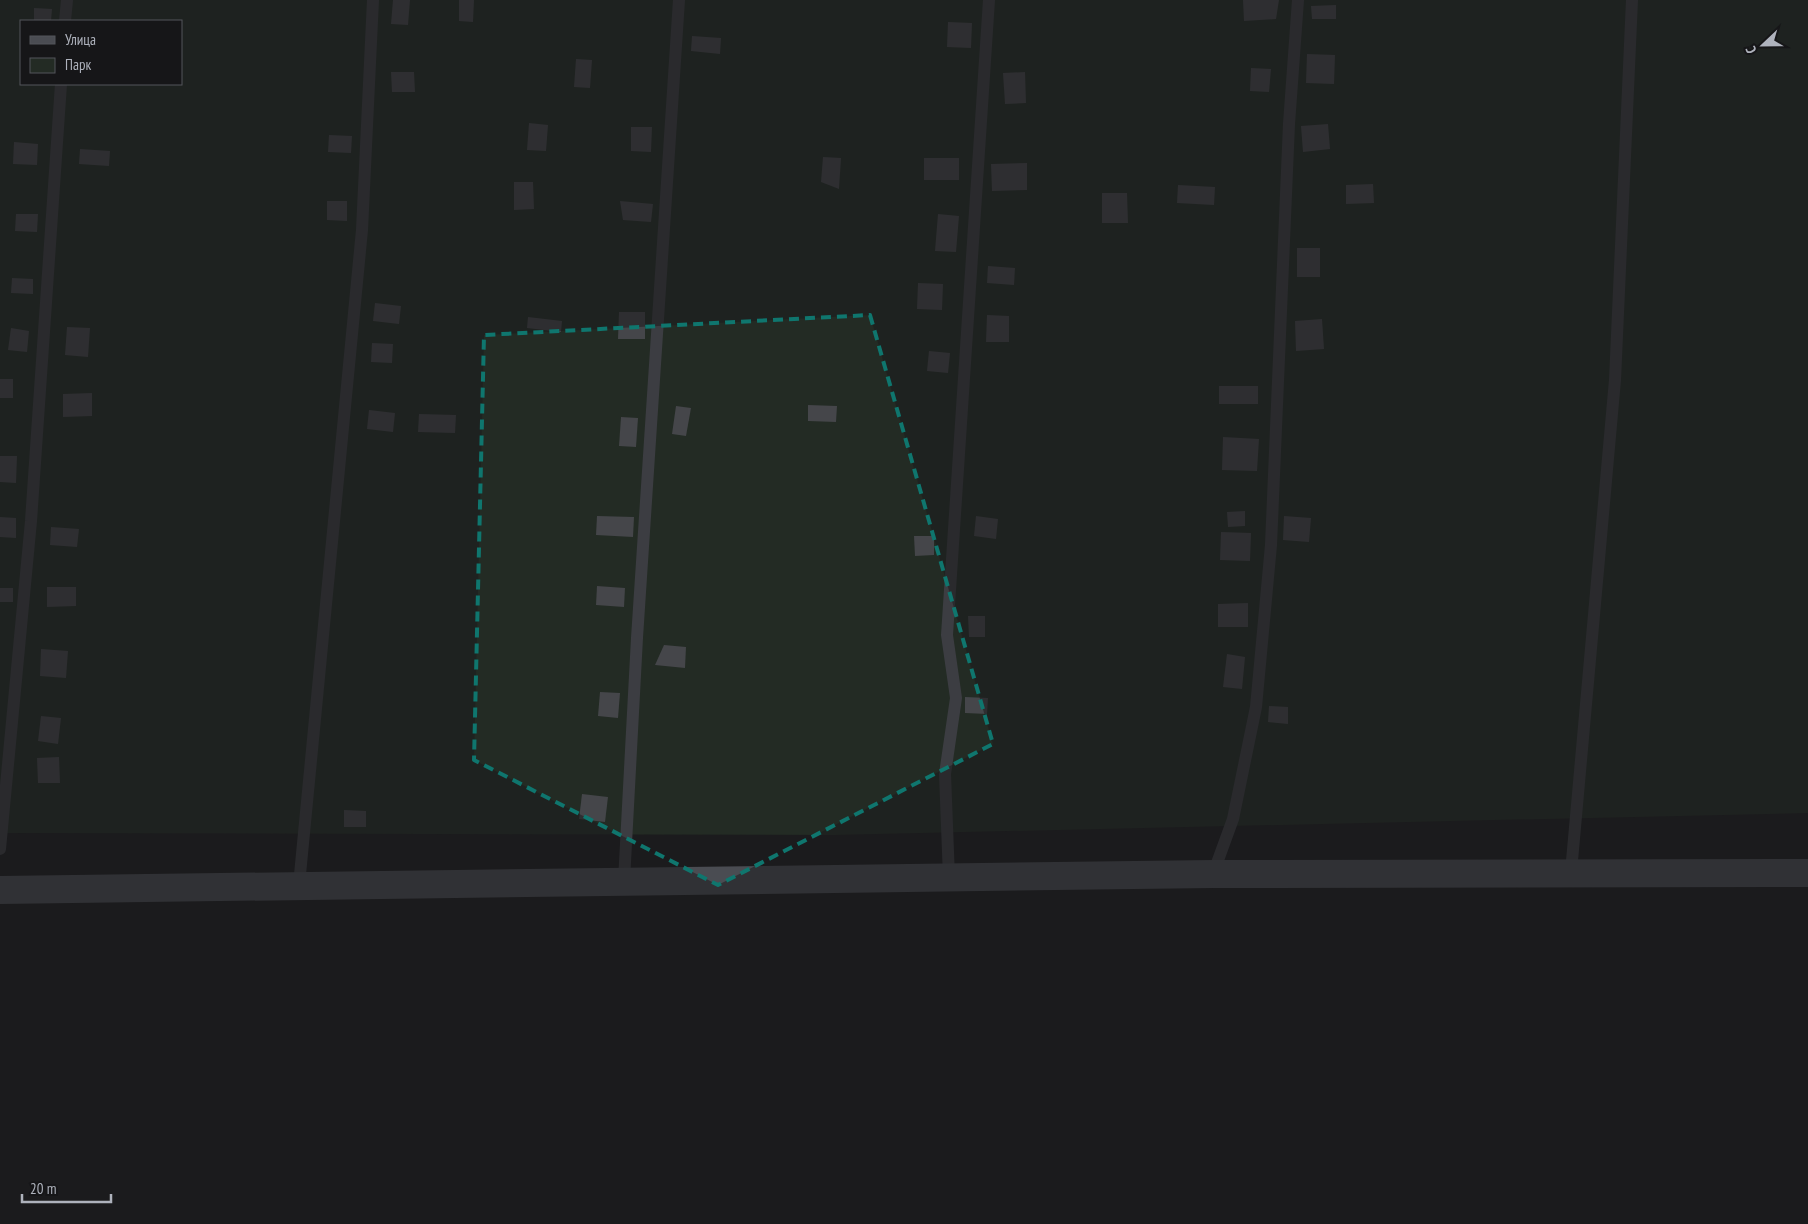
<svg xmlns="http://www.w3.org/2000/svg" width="1808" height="1224" font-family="'PT Sans Narrow',sans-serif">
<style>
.green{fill:#232b24;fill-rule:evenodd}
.building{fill:#45464a}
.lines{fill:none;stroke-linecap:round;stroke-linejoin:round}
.service{stroke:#3c3d42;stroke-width:12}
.secondary{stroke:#4a4c52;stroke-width:28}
.marked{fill:none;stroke:#0f766e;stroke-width:4;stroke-dasharray:10 6;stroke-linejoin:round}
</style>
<rect width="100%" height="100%" fill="#1b1b1d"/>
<!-- green -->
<path class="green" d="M0 0H1808V813L834 835 0 833ZM21 21H181V84H21Z"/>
<!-- building -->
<g class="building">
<polygon points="393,0 410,0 408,25 391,24"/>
<polygon points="459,0 474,0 473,22 459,21"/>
<polygon points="1243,0 1279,0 1276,19 1244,21"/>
<polygon points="1336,5 1336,19 1312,19 1311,6"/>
<polygon points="34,8 52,9 51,21 34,21"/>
<polygon points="948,22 972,23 971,48 947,47"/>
<polygon points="692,36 721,38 720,54 691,51"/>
<polygon points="1307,54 1335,55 1334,84 1306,83"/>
<polygon points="576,59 592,60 590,88 574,87"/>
<polygon points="1251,68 1271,69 1269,92 1250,91"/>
<polygon points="391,72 414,72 415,92 392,92"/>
<polygon points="1025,72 1026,103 1005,104 1003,73"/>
<polygon points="529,123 548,125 546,151 527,150"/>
<polygon points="1328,124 1330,149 1303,152 1301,126"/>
<polygon points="631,127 652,127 651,152 631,151"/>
<polygon points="329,135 352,136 351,153 328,152"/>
<polygon points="14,142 38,144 37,165 13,164"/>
<polygon points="80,149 110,151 109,166 79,164"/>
<polygon points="823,157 841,158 839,189 821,182"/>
<rect x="924" y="158" width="35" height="22"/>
<polygon points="1027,163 1027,190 992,191 991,164"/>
<polygon points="514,182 533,182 534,209 514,210"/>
<polygon points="1373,184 1374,203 1346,204 1346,185"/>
<polygon points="1178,185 1215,187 1214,205 1177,203"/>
<polygon points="1102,193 1127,193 1128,223 1102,223"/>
<polygon points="327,201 347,201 347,221 327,220"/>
<polygon points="620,201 653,204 651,222 623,220"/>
<polygon points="16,214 38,214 37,232 15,231"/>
<polygon points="938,214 959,216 956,252 935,251"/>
<rect x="1297" y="248" width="23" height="29"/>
<polygon points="988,266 1015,268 1014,285 987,283"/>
<polygon points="12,278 33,279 33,294 11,293"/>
<polygon points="918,283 943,284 942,310 917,309"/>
<polygon points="375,303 401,306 399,324 373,321"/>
<polygon points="619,312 645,312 645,339 618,339"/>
<polygon points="987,315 1009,316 1009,342 986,342"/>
<polygon points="528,317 562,321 561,332 527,328"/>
<polygon points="1322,319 1324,349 1296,351 1295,321"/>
<polygon points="67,327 90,328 88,357 65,355"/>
<polygon points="11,328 29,331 27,352 8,350"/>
<polygon points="372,343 393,344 392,363 371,362"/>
<polygon points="929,351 950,353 948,373 927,371"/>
<rect x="0" y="379" width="13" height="19"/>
<rect x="1219" y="386" width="39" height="18"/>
<polygon points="92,393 92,416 63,417 63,394"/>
<polygon points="808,405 837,406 836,422 808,421"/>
<polygon points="676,406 691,408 686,436 672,434"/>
<polygon points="369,410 395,413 393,432 367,429"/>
<polygon points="419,414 456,415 455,433 418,432"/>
<polygon points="621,417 638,418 636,447 619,446"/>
<polygon points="1223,437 1259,439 1257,471 1222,470"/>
<polygon points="0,456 17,456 16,483 0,482"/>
<polygon points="1245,511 1245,526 1228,527 1227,512"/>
<polygon points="597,516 634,517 633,537 596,535"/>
<polygon points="976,516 998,519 996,539 974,536"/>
<polygon points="1284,516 1311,518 1309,542 1283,540"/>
<polygon points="0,517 16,518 16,538 0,537"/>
<polygon points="51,527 79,529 77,547 50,545"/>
<polygon points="1221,532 1251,533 1250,561 1220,560"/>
<polygon points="914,536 934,536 934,555 915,556"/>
<polygon points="597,586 625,588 624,607 596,605"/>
<polygon points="47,587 76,587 76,606 47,607"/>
<rect x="0" y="588" width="13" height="14"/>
<polygon points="1248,603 1248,627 1218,627 1218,604"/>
<polygon points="968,616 985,616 985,637 969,637"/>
<polygon points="664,645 686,647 685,668 655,665"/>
<polygon points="41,649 68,651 66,678 40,676"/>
<polygon points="1227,654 1245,657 1242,689 1223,687"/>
<polygon points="600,692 620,693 618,718 598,716"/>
<polygon points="965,697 988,698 987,714 965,713"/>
<polygon points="1269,706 1288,707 1288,724 1268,722"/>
<polygon points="41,716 61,718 58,744 38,741"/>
<polygon points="59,757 60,783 38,783 37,758"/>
<polygon points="582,794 608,797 605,822 579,819"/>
<polygon points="344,810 366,811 366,827 344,827"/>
</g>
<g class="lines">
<!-- service -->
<g class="service">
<polyline points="65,21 67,0"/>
<polyline points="0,849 31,521 61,84"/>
<polyline points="1571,872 1615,380 1632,0"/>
<polyline points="1213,874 1233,819 1256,707 1271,545 1289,124 1298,0"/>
<polyline points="949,878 945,774 956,698 947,635 989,0"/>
<polyline points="624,881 637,638 679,0"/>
<polyline points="299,885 362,230 373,0"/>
</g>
<!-- secondary -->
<polyline class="secondary" points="0,890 1213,874 1808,873"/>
</g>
<!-- marked area -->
<path d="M0 0H1808V1224H0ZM870 315 993 744 718 885 474 760 484 335Z" fill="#1b1b1d" fill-opacity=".55" fill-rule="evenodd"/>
<path class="marked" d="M870 315 993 744 718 885 474 760 484 335Z"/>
<!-- legend -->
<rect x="20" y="20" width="162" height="65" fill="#161618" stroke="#53545a"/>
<rect x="30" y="36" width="25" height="8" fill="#4a4c52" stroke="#53545a"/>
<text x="65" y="45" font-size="15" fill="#aeb2bc">Улица</text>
<rect x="30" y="58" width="25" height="15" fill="#232b24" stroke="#53545a"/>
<text x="65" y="70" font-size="15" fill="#aeb2bc">Парк</text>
<!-- north arrow -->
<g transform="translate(1763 45) rotate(248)" stroke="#161618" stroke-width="4" paint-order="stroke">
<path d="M0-4L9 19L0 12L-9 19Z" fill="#aeb2bc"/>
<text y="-8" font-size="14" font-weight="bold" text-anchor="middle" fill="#aeb2bc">С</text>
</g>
<!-- scale -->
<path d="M22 1194v8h89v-8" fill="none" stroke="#aeb2bc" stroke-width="2.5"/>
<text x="30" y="1194" font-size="15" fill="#aeb2bc" stroke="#161618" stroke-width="4" paint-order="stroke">20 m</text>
</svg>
